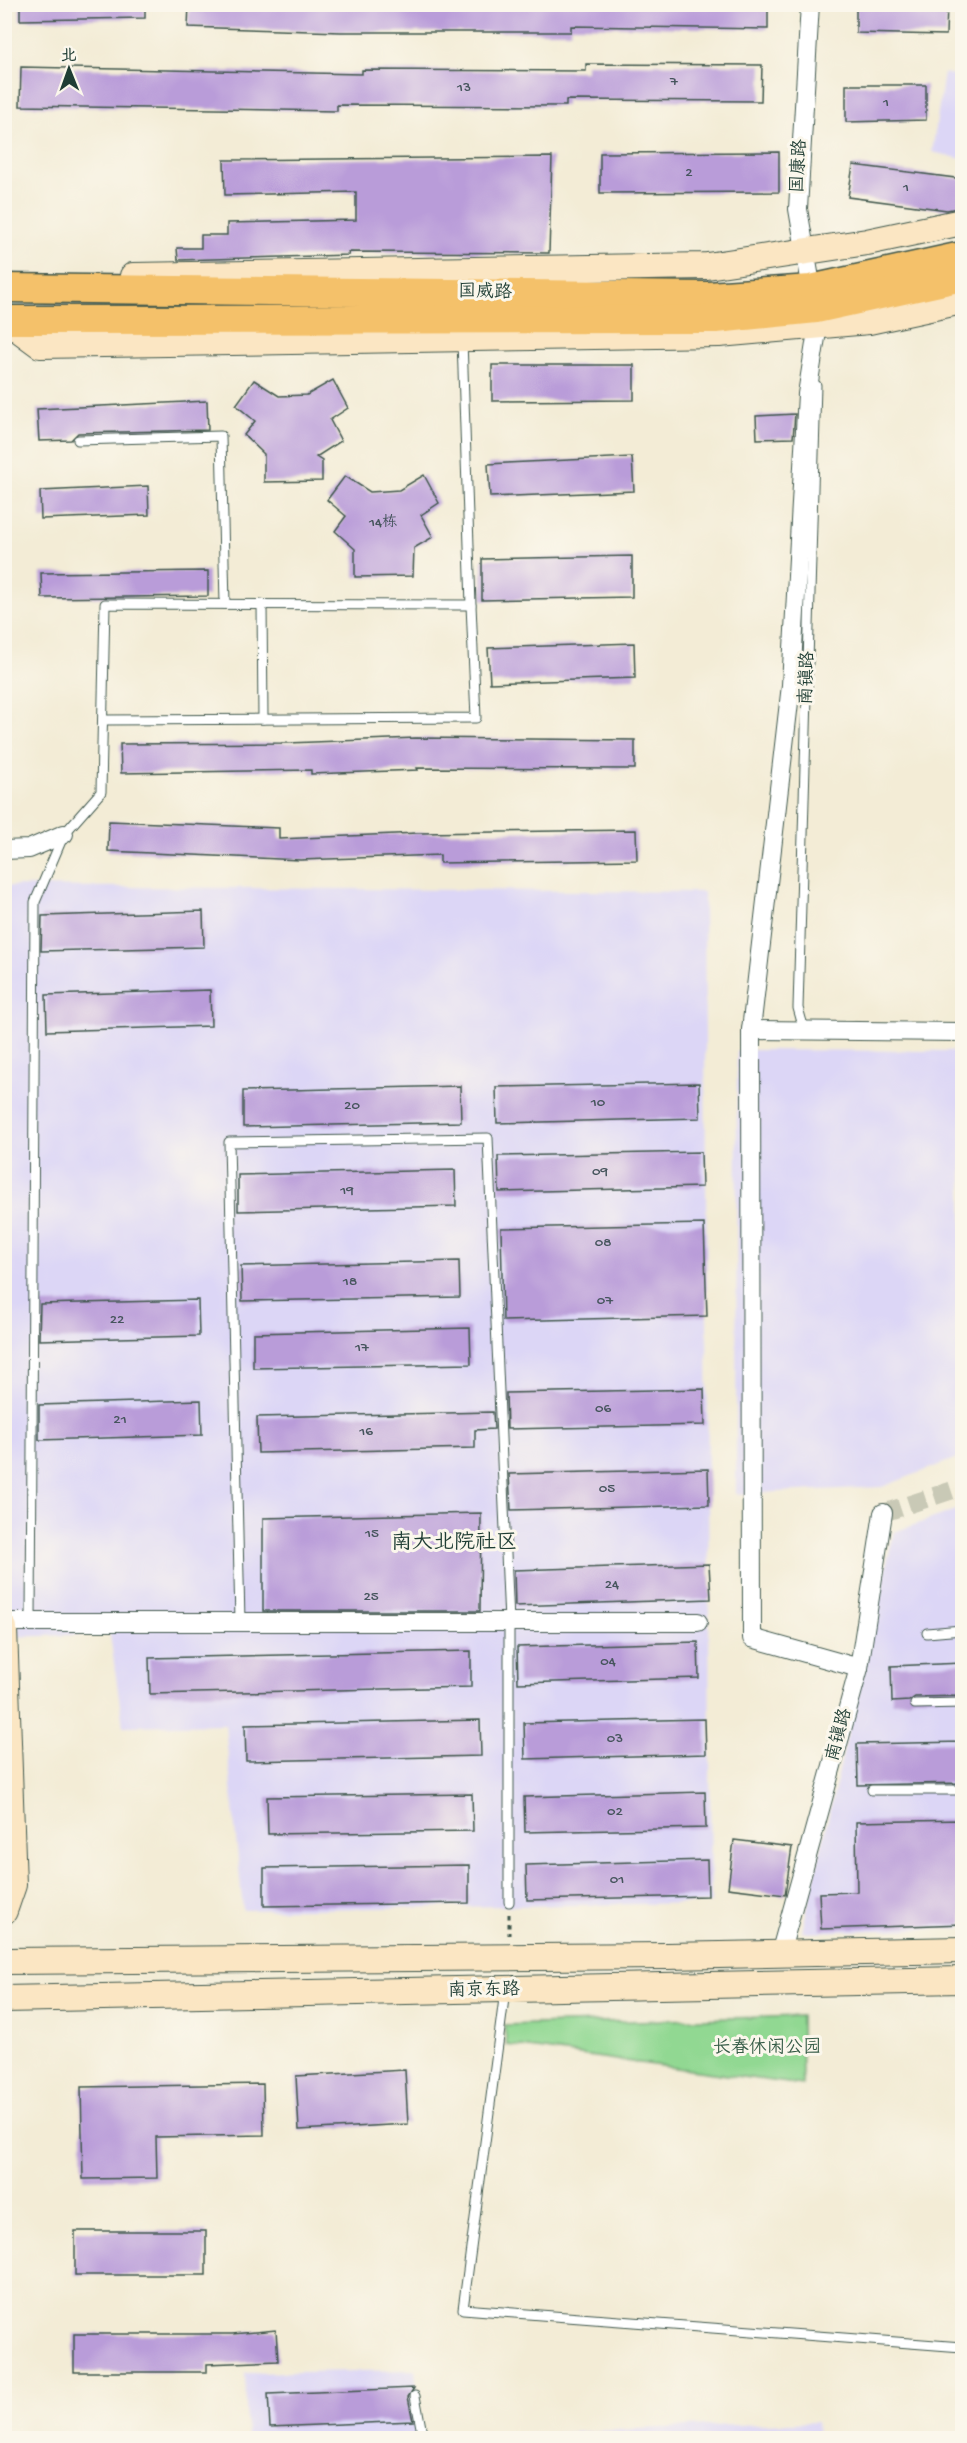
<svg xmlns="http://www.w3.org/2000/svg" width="967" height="2443" font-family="'Gochi Hand','LXGW WenKai TC',sans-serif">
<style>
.built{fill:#dcd6f6}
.green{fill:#91d892;stroke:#588a63;stroke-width:1.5}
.building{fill:#b99cd9}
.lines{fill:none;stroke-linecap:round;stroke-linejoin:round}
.street-tunnel{stroke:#c9c9b6;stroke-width:18;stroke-dasharray:18 9;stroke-linecap:butt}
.lane-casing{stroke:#3f574c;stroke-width:11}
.street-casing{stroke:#3f574c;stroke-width:20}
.secondary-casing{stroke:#3f574c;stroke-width:28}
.primary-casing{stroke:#3f574c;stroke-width:31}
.path{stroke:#3f574c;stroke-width:3;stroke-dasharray:4.5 4.5;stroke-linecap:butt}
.lane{stroke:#fff;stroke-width:9}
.street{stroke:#fff;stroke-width:18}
.secondary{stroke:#fbe6c3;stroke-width:26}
.primary{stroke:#f4c16a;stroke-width:28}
.labels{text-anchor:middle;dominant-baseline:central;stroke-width:6;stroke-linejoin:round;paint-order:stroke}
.number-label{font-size:15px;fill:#46555d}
.street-label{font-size:18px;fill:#1f3d34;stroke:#fbf7ec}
.park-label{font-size:18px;fill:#365c47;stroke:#fbf7ec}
.quarter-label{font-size:21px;fill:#1f3d34;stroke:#fbf7ec}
</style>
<rect width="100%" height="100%" fill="#fbf7ec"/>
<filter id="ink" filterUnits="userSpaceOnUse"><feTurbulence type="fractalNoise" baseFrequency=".0167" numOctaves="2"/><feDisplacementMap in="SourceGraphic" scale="12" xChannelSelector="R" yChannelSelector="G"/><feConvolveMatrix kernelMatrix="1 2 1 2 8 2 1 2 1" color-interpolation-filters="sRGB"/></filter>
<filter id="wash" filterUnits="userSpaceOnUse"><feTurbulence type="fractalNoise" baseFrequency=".008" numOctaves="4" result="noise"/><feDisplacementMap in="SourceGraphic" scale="24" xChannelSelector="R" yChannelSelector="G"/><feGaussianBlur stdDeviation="1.35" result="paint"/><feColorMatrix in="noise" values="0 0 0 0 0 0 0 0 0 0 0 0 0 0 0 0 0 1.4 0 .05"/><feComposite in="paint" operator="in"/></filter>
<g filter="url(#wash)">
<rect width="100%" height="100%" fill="#f3ecd6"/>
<!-- built -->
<g class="built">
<polygon points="944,73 962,77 962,159 932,152"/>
<polygon points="4,886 704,892 711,1903 243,1910 225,1724 123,1726 110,1634 5,1637"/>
<polygon points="737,1050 962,1051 962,1456 882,1487 736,1494"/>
<polygon points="962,1508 962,1928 802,1932 894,1532"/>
<polygon points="415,2370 421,2438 247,2438 245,2373"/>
<polygon points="817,2422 818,2438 441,2438 683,2427"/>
</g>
<!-- green -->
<polygon class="green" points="801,2016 802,2085 507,2045 504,2025"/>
<g id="blocks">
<!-- building -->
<g class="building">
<polygon points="20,4 145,4 145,18 20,20"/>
<polygon points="189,4 768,4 768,29 571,26 571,32 341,32 188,27"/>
<polygon points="856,4 947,4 946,35 856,33"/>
<polygon points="586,64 762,65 761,101 566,100 566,106 337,105 337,111 20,106 21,67 362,74 362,70 586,71"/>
<polygon points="846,85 926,85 926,120 846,122"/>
<polygon points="779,152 779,192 600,193 600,153"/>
<polygon points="552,157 549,253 348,252 349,255 178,260 177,248 201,248 201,235 227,235 227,223 356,220 356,192 225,195 224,160"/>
<polygon points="853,165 963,179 963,207 947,210 848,197"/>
<polygon points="492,365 634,365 634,400 492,401"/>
<polygon points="254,380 279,396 307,395 333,380 348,408 330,420 341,441 316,457 322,461 322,481 264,482 264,454 244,435 255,421 236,405"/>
<polygon points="207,401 208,430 78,433 71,440 39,441 37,409"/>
<polygon points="795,414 793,438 757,439 756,416"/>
<polygon points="632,457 634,491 490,497 488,464"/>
<polygon points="424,475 439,503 421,515 433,537 414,548 413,576 355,577 355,549 335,531 346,516 327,500 345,476 370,492 399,490"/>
<polygon points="148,486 149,515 41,519 40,491"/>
<polygon points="632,556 632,597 482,600 482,559"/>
<polygon points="208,571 208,596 42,598 41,573"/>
<polygon points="634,643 635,678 490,683 488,648"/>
<polygon points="416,738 635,740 635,769 417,768 418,770 311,774 311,770 121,773 120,744 288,743"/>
<polygon points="109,821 279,828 279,839 418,833 636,830 637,860 440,863 440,855 300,860 108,851"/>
<polygon points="203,911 204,947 41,951 42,916"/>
<polygon points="210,990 211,1026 47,1031 46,995"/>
<polygon points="699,1083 700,1118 497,1123 496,1087"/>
<polygon points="460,1086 461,1122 243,1127 243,1091"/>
<polygon points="701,1152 702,1187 499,1192 498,1156"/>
<polygon points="455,1170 456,1206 238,1211 238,1175"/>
<polygon points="704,1224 707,1316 503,1321 501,1228"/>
<polygon points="459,1261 460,1297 242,1301 241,1266"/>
<polygon points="198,1300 199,1336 39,1340 40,1304"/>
<polygon points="470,1328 471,1364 253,1368 253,1333"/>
<polygon points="704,1389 705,1425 507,1429 506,1393"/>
<polygon points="201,1400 202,1435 39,1440 39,1405"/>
<polygon points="493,1412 494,1429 475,1430 475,1448 258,1453 257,1417"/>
<polygon points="708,1469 709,1505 511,1510 509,1474"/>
<polygon points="481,1513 480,1611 263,1611 263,1518"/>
<polygon points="709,1564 711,1599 515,1606 514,1570"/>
<polygon points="698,1642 699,1678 518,1683 517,1647"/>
<polygon points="471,1651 471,1687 150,1694 149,1658"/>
<polygon points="963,1663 963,1696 915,1697 909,1701 892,1702 891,1666"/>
<polygon points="705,1719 706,1754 525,1759 524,1723"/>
<polygon points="480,1720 481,1756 246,1761 245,1725"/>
<polygon points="963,1742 963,1783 858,1785 857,1744"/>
<polygon points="705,1792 706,1828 525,1832 524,1797"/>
<polygon points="472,1794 473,1831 268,1834 267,1797"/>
<polygon points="963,1820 963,1924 821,1929 819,1893 857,1892 856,1822"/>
<polygon points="734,1840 792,1847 785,1895 728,1888"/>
<polygon points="707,1860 708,1896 527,1900 526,1865"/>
<polygon points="469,1865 469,1903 264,1906 264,1868"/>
<polygon points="405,2070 408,2124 299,2130 296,2076"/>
<polygon points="263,2084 264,2135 156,2137 157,2178 83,2179 81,2087"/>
<rect x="75" y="2231" width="131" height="44"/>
<polygon points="276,2330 278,2361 207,2364 207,2372 74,2372 74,2334 232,2334"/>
<polygon points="414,2388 408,2397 413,2421 270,2427 268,2394"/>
</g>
</g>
</g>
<g filter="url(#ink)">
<use href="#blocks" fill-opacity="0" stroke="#3f574c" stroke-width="1.5"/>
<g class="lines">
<!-- street-tunnel -->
<polyline class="street-tunnel" points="883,1513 962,1487"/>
<!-- lane casing -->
<g class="lane-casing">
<g id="lane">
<polyline points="78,440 221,436 225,604"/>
<polyline points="262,604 263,719"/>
<polyline points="103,720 476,718 471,605"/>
<polyline points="805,1033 798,1008 816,385"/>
<polyline points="240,1621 229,1142 488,1138 509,1622 509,1902"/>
<polyline points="31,1622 35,902 64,834 101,792 105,604 471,605 462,340"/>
<polyline points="927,1633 962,1630"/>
<polyline points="915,1704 962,1703"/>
<polyline points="872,1790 962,1790"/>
<polyline points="505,1991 463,2309 962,2347"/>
<polyline points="415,2396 423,2438"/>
</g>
</g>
<!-- street casing -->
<g class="street-casing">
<g id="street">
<polyline points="810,4 798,209 818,325 807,394 791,685 751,1030 752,1638 859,1668"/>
<polyline points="4,850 29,849 64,834"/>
<polyline points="751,1030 962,1032"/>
<polyline points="4,1622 698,1622"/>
<polyline points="780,1954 859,1668 883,1513"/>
</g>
</g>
<!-- secondary casing -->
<g class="secondary-casing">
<g id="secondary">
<polyline points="133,276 707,266 867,242 962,222"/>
<polyline points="6,320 40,345 719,334 869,321 962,301"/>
<polyline points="4,1628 13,1885 4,1911"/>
<polyline points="4,1961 667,1956 962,1950"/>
<polyline points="4,1999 962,1980"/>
</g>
</g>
<!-- primary casing -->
<g class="primary-casing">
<g id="primary">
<polyline points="4,288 708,296 811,289 962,256"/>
<polyline points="4,320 716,319 816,309 962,277"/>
</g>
</g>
<!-- path -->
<polyline class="path" points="509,1914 509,1935"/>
<!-- lane -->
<use href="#lane" class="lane"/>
<!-- street -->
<use href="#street" class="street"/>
<!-- secondary -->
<use href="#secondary" class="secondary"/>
<!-- primary -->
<use href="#primary" class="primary"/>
</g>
</g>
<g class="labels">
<!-- number labels -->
<g class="number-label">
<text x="674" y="82">7</text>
<text x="464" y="88">13</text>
<text x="886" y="103">1</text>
<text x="689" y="173">2</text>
<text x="906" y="188">1</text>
<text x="383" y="523">14栋</text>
<text x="598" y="1103">10</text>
<text x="352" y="1106">20</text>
<text x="600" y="1172">09</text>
<text x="347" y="1191">19</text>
<text x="603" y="1243">08</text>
<text x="350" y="1282">18</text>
<text x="605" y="1301">07</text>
<text x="117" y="1320">22</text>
<text x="362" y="1348">17</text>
<text x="603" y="1409">06</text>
<text x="120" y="1420">21</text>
<text x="366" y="1432">16</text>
<text x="607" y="1489">05</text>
<text x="372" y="1534">15</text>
<text x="612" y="1585">24</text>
<text x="371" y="1597">25</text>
<text x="608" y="1662">04</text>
<text x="615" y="1739">03</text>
<text x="615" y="1812">02</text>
<text x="617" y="1880">01</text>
</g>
<!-- street labels -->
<g class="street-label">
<text transform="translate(800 166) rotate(-87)">国康路</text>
<text transform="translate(485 293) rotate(1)">国威路</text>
<text transform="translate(808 678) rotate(-88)">南镇路</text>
<text transform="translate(840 1735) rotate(-75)">南镇路</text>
<text transform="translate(484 1991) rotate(-1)">南京东路</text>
</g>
<!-- park labels -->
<g class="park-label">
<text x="767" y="2048">长春休闲公园</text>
</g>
<!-- quarter labels -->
<g class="quarter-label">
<text x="454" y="1544">南大北院社区</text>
</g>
</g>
<!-- margin -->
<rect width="967" height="2443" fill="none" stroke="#fbf7ec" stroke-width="24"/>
<!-- north arrow -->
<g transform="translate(69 69) rotate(359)" stroke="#fbf7ec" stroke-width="4.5" paint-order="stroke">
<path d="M0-4.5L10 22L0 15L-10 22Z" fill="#1f3d34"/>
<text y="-9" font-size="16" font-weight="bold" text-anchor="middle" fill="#1f3d34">北</text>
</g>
</svg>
